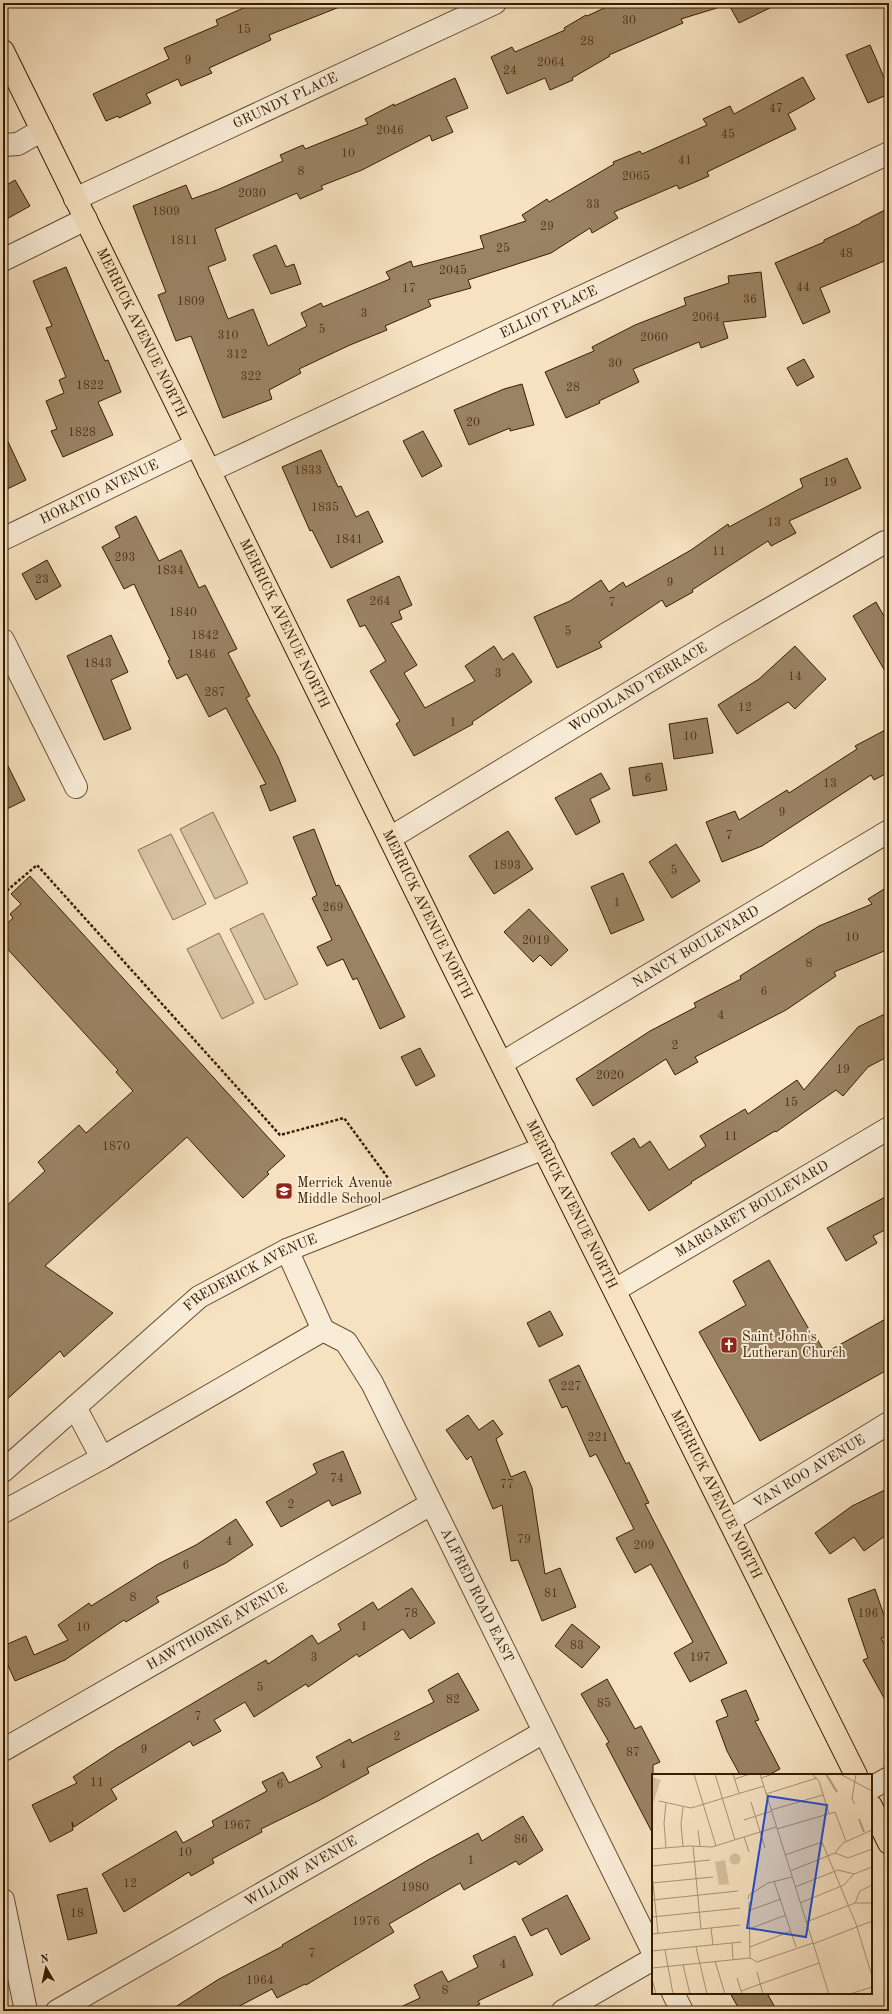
<svg xmlns="http://www.w3.org/2000/svg" width="892" height="2014" font-family="'Old Standard TT',serif">
<style>
.grass{fill:#d6c1a0;stroke:#866f50}
.building{fill:#9a8364;stroke:#371d00}
.lines{fill:none;stroke-linecap:round;stroke-linejoin:round}
.minor-casing{stroke:#674e30;stroke-width:24}
.major-casing{stroke:#371d00;stroke-width:24}
.path{stroke:#371d00;stroke-width:2.5;stroke-dasharray:3 2;stroke-linecap:butt}
.minor{stroke:#f9ecd7;stroke-width:22}
.major{stroke:#f6e2c1;stroke-width:22}
.labels{text-anchor:middle;dominant-baseline:central;stroke-width:4;stroke-linejoin:round;paint-order:stroke}
.number-label{font-size:12px;fill:#503619}
.street-label{font-size:14px;fill:#371d00;stroke:#f9ecd7}
.poi-label{font-size:14px;fill:#371d00;stroke:#f9ecd7;text-anchor:start}
.inset-river{fill:none;stroke:#b59f7f;stroke-width:2}
.inset-road{fill:none;stroke:#aa9374;stroke-width:1}
.view{fill:#1d4ed8;fill-opacity:0.15;stroke:#1d4ed8;stroke-width:2}
.inset-edge{fill:none;stroke:#371d00;stroke-width:2}
</style>
<rect width="100%" height="100%" fill="#f6e2c1"/>
<filter id="stains"><feTurbulence type="fractalNoise" baseFrequency=".005" numOctaves="4"/><feColorMatrix values="0 0 0 0 .2 0 0 0 0 .09 0 0 0 0 .02 0 0 0 .5 -.17"/></filter>
<radialGradient id="worn" r=".72"><stop offset=".6" stop-color="#630" stop-opacity="0"/><stop offset="1" stop-color="#630" stop-opacity=".3"/></radialGradient>
<!-- grass -->
<g class="grass">
<polygon points="213,812 248,883 215,899 180,829"/>
<polygon points="171,834 206,904 173,920 138,850"/>
<polygon points="263,913 298,984 265,1000 230,929"/>
<polygon points="219,933 254,1003 222,1019 187,949"/>
</g>
<!-- building -->
<g class="building">
<polygon points="255,3 347,4 269,35 271,40 209,68 212,73 181,86 178,79 146,94 151,103 119,118 118,116 106,121 93,94 169,59 164,48 218,25 216,20"/>
<polygon points="615,3 719,3 720,7 681,19 683,23 609,55 610,56 572,78 573,80 550,90 545,78 507,94 491,57 512,47 515,52 565,30 564,28 586,15 587,16"/>
<polygon points="728,3 780,3 739,23"/>
<polygon points="870,45 889,89 889,94 868,103 846,55"/>
<polygon points="803,77 815,99 788,114 796,129 707,172 709,176 679,189 677,185 614,212 618,218 592,233 590,228 551,253 468,280 471,288 428,300 431,306 385,326 387,330 350,345 299,369 301,373 269,390 272,399 223,418 191,336 176,341 158,295 166,292 133,206 186,185 192,199 217,190 283,161 280,155 303,145 305,149 368,124 365,119 394,104 394,106 455,78 468,108 446,117 453,132 432,141 430,135 362,170 321,186 323,189 300,199 297,193 215,229 226,260 208,267 228,319 253,309 268,346 307,326 301,313 321,303 323,307 390,279 386,272 411,261 413,267 484,248 480,236 526,221 522,215 547,199 549,202 614,164 613,162 640,151 642,154 707,125 703,119 730,106 734,114"/>
<polygon points="15,180 30,206 3,221 3,187"/>
<polygon points="889,208 889,259 820,288 830,312 803,324 775,263 824,242 824,240 861,223 861,222"/>
<polygon points="276,245 286,267 294,264 301,284 271,294 253,255"/>
<polygon points="66,267 105,361 108,360 121,392 98,402 113,435 63,457 51,431 57,429 46,401 64,393 59,380 66,377 46,328 52,326 33,281"/>
<polygon points="761,272 766,317 723,322 728,338 701,348 699,342 633,369 639,382 599,401 600,403 566,418 545,372 594,351 592,347 635,325 686,305 684,298 729,283 728,276"/>
<polygon points="804,359 814,377 797,386 787,368"/>
<polygon points="522,384 534,425 510,431 510,428 469,445 454,410 504,389"/>
<polygon points="3,431 26,480 3,491"/>
<polygon points="423,431 442,466 422,477 403,441"/>
<polygon points="321,450 338,487 341,486 356,517 368,511 383,542 331,568 312,530 310,531 282,467"/>
<polygon points="847,458 861,488 789,521 796,533 771,546 768,541 692,590 693,592 666,607 662,600 599,642 602,647 557,668 534,617 570,601 601,580 609,592 623,582 626,587 691,550 728,524 729,527 803,487 800,479"/>
<polygon points="136,516 159,561 181,550 199,588 205,585 237,649 228,653 250,696 246,698 278,757 296,801 270,811 260,786 266,784 226,708 209,717 187,674 177,679 168,661 170,660 134,584 124,589 102,547 120,537 115,527"/>
<polygon points="47,560 61,586 36,600 22,574"/>
<polygon points="399,576 412,605 399,611 402,619 391,623 417,665 404,673 425,708 475,681 465,666 494,646 503,660 513,653 532,682 472,722 473,724 414,756 396,724 400,721 370,671 386,661 365,625 360,627 347,600"/>
<polygon points="876,602 889,625 889,678 853,616"/>
<polygon points="111,635 128,672 111,680 131,729 104,740 67,656"/>
<polygon points="795,646 826,679 795,709 788,702 737,734 718,705 759,679"/>
<polygon points="707,718 713,753 674,759 669,724"/>
<polygon points="889,728 889,772 874,780 871,775 762,846 722,862 706,822 735,811 739,820 787,790 789,793 857,749 855,746"/>
<polygon points="3,756 25,800 3,811"/>
<polygon points="662,763 667,790 633,796 629,768"/>
<polygon points="601,773 610,789 590,799 600,822 576,835 555,798"/>
<polygon points="314,829 336,886 339,885 405,1017 380,1029 357,978 353,980 343,959 327,966 317,947 332,940 312,898 317,895 293,837"/>
<polygon points="508,831 533,869 494,894 469,856"/>
<polygon points="676,844 700,881 672,898 649,862"/>
<polygon points="623,873 644,920 611,934 591,887"/>
<polygon points="30,876 285,1156 267,1172 269,1174 243,1198 187,1137 45,1266 113,1313 64,1357 60,1351 3,1403 3,1209 45,1171 38,1162 79,1125 86,1133 133,1091 116,1072 118,1070 3,944 3,927 13,918 10,914 21,904 11,894"/>
<polygon points="889,886 889,949 834,972 836,976 786,1010 695,1057 698,1062 675,1075 666,1059 593,1106 576,1079 650,1031 696,1007 694,1003 741,979 740,976 819,926 872,904 868,899"/>
<polygon points="529,909 568,950 551,966 540,955 533,962 504,932"/>
<polygon points="889,1012 889,1056 868,1067 843,1096 836,1090 776,1132 775,1131 691,1182 692,1183 649,1211 611,1153 634,1138 640,1148 650,1141 669,1170 706,1146 700,1136 745,1109 748,1114 797,1080 804,1090 858,1027"/>
<polygon points="420,1048 435,1076 416,1086 401,1057"/>
<polygon points="889,1195 889,1228 873,1236 877,1243 846,1261 827,1228"/>
<polygon points="769,1260 814,1338 816,1337 825,1353 889,1317 889,1369 760,1441 699,1332 746,1305 733,1281"/>
<polygon points="550,1311 563,1335 539,1347 527,1323"/>
<polygon points="579,1365 626,1464 629,1462 649,1503 645,1504 727,1663 690,1682 674,1653 693,1642 651,1564 635,1573 616,1538 634,1529 596,1454 590,1457 567,1406 562,1408 549,1380"/>
<polygon points="468,1415 479,1430 493,1420 503,1434 496,1439 511,1477 525,1471 532,1488 545,1574 560,1568 576,1607 542,1621 518,1560 511,1561 502,1505 493,1509 471,1456 467,1460 446,1430"/>
<polygon points="343,1451 361,1493 332,1506 329,1500 281,1527 266,1502 317,1473 313,1464"/>
<polygon points="889,1488 889,1533 864,1551 854,1537 830,1554 815,1533 852,1506"/>
<polygon points="236,1519 253,1545 226,1563 156,1597 159,1602 126,1622 124,1620 65,1660 15,1681 3,1654 3,1646 26,1636 34,1655 68,1640 58,1625 89,1603 91,1606 158,1564 196,1545"/>
<polygon points="412,1588 435,1623 410,1639 403,1629 359,1657 357,1654 308,1687 306,1684 254,1717 245,1702 214,1720 221,1731 193,1746 190,1741 111,1789 117,1799 74,1827 72,1822 73,1830 50,1842 32,1805 77,1783 73,1777 117,1748 266,1660 268,1664 312,1635 318,1644 341,1630 338,1624 373,1602 378,1610"/>
<polygon points="875,1589 889,1630 889,1636 881,1638 889,1652 889,1707 863,1660 868,1658 848,1599"/>
<polygon points="572,1624 600,1647 582,1668 555,1646"/>
<polygon points="458,1673 479,1710 367,1768 369,1773 320,1800 261,1829 262,1832 212,1859 214,1863 191,1876 189,1872 124,1912 102,1874 176,1831 183,1843 214,1826 212,1821 267,1791 262,1782 283,1772 289,1783 322,1767 316,1757 350,1739 352,1743 434,1702 428,1690"/>
<polygon points="607,1679 635,1729 641,1726 660,1762 653,1765 653,1834 606,1744 609,1742 581,1694"/>
<polygon points="746,1690 759,1720 755,1721 780,1769 768,1775 740,1775 727,1751 716,1721 728,1716 721,1700"/>
<polygon points="523,1816 543,1850 519,1865 516,1861 464,1890 460,1883 389,1924 394,1932 306,1985 305,1984 277,1998 272,1989 230,2011 169,2011 219,1979 283,1946 282,1945 428,1860 478,1833 482,1841"/>
<polygon points="87,1888 97,1933 68,1940 57,1895"/>
<polygon points="567,1895 590,1939 561,1955 547,1928 531,1936 522,1919"/>
<polygon points="515,1936 533,1975 478,2001 480,2004 466,2011 392,2011 420,1998 414,1985 442,1971 448,1982 478,1967 473,1956"/>
<polygon points="730,1993 767,1993 777,2011 740,2011"/>
</g>
<g class="lines">
<!-- minor casing -->
<g class="minor-casing">
<g id="minor">
<polyline points="3,145 18,144 42,130"/>
<path id="s1" d="M75 199 495 3"/>
<polyline points="3,260 86,219"/>
<path id="s2" d="M209 471 889 153"/>
<path id="s3" d="M3 539 196 445"/>
<polyline points="3,640 76,787"/>
<path id="s4" d="M390 838 723 636 885 542 889 543"/>
<path id="s5" d="M502 1063 889 831"/>
<path id="s6" d="M287 1250 323 1330 346 1342 372 1383 653 1952"/>
<path id="s7" d="M615 1290 889 1128"/>
<polyline points="75,1407 102,1458"/>
<path id="s8" d="M3 1471 199 1297 287 1250 544 1148"/>
<polyline points="3,1512 102,1458 323,1330"/>
<path id="s9" d="M730 1520 889 1423"/>
<path id="s10" d="M3 1750 431 1504"/>
<polyline points="871,1788 889,1778"/>
<polyline points="3,1900 26,2011"/>
<polyline points="673,1993 682,2011"/>
<path id="s11" d="M57 2011 544 1732"/>
<polyline points="563,2011 653,1959"/>
</g>
</g>
<!-- major casing -->
<g class="major-casing">
<g id="major">
<path id="s12" d="M3 51 452 965 856 1775"/>
<polyline points="871,1806 889,1843"/>
</g>
</g>
<!-- path -->
<polyline class="path" points="3,894 37,865 280,1135 344,1118 388,1178"/>
<!-- minor -->
<use href="#minor" class="minor"/>
<!-- major -->
<use href="#major" class="major"/>
</g>
<!-- icons -->
<defs>
<g id="school-square" transform="scale(0.9)"><rect x="-9" y="-9" width="18" height="18" rx="4" fill="#8f2418" stroke="#f9ecd7"/><path d="M0-5L7-2L0 1L-7-2ZM-4 1L0 2.5L4 1V4Q0 6-4 4Z" fill="#fff"/></g>
<g id="church-square" transform="scale(0.9)"><rect x="-9" y="-9" width="18" height="18" rx="4" fill="#8f2418" stroke="#f9ecd7"/><path d="M-1.2-6h2.4v3.5h3.3v2.4h-3.3V6h-2.4V-.1h-3.3v-2.4h3.3Z" fill="#fff"/></g>
</defs>
<g fill-rule="evenodd">
<use href="#school-square" x="284" y="1191"/>
<use href="#church-square" x="729" y="1345"/>
</g>
<g class="labels">
<!-- number labels -->
<g class="number-label">
<text x="629" y="21">30</text>
<text x="244" y="30">15</text>
<text x="587" y="42">28</text>
<text x="188" y="61">9</text>
<text x="551" y="63">2064</text>
<text x="510" y="71">24</text>
<text x="776" y="109">47</text>
<text x="390" y="131">2046</text>
<text x="728" y="135">45</text>
<text x="348" y="154">10</text>
<text x="685" y="161">41</text>
<text x="301" y="172">8</text>
<text x="636" y="177">2065</text>
<text x="252" y="194">2030</text>
<text x="593" y="205">33</text>
<text x="166" y="212">1809</text>
<text x="547" y="227">29</text>
<text x="184" y="241">1811</text>
<text x="503" y="249">25</text>
<text x="846" y="254">48</text>
<text x="453" y="271">2045</text>
<text x="803" y="288">44</text>
<text x="409" y="289">17</text>
<text x="750" y="300">36</text>
<text x="191" y="302">1809</text>
<text x="364" y="314">3</text>
<text x="706" y="318">2064</text>
<text x="322" y="330">5</text>
<text x="228" y="336">310</text>
<text x="654" y="338">2060</text>
<text x="237" y="355">312</text>
<text x="615" y="364">30</text>
<text x="251" y="377">322</text>
<text x="90" y="386">1822</text>
<text x="573" y="388">28</text>
<text x="473" y="423">20</text>
<text x="82" y="433">1828</text>
<text x="308" y="471">1833</text>
<text x="830" y="483">19</text>
<text x="325" y="508">1835</text>
<text x="774" y="523">13</text>
<text x="349" y="540">1841</text>
<text x="719" y="552">11</text>
<text x="125" y="558">293</text>
<text x="170" y="571">1834</text>
<text x="42" y="580">23</text>
<text x="670" y="583">9</text>
<text x="380" y="602">264</text>
<text x="612" y="603">7</text>
<text x="183" y="613">1840</text>
<text x="568" y="632">5</text>
<text x="205" y="636">1842</text>
<text x="202" y="655">1846</text>
<text x="98" y="664">1843</text>
<text x="498" y="674">3</text>
<text x="795" y="677">14</text>
<text x="215" y="693">287</text>
<text x="745" y="708">12</text>
<text x="453" y="723">1</text>
<text x="690" y="737">10</text>
<text x="648" y="779">6</text>
<text x="830" y="784">13</text>
<text x="782" y="813">9</text>
<text x="729" y="836">7</text>
<text x="507" y="866">1893</text>
<text x="674" y="871">5</text>
<text x="617" y="903">1</text>
<text x="333" y="908">269</text>
<text x="852" y="938">10</text>
<text x="536" y="941">2019</text>
<text x="809" y="964">8</text>
<text x="764" y="992">6</text>
<text x="721" y="1016">4</text>
<text x="675" y="1046">2</text>
<text x="843" y="1070">19</text>
<text x="610" y="1076">2020</text>
<text x="791" y="1103">15</text>
<text x="731" y="1137">11</text>
<text x="116" y="1147">1870</text>
<text x="571" y="1387">227</text>
<text x="598" y="1438">221</text>
<text x="337" y="1479">74</text>
<text x="507" y="1485">77</text>
<text x="291" y="1505">2</text>
<text x="524" y="1540">79</text>
<text x="229" y="1542">4</text>
<text x="644" y="1546">209</text>
<text x="186" y="1566">6</text>
<text x="551" y="1594">81</text>
<text x="133" y="1598">8</text>
<text x="411" y="1614">78</text>
<text x="868" y="1614">196</text>
<text x="364" y="1627">1</text>
<text x="83" y="1628">10</text>
<text x="577" y="1646">83</text>
<text x="314" y="1658">3</text>
<text x="700" y="1658">197</text>
<text x="260" y="1688">5</text>
<text x="453" y="1700">82</text>
<text x="604" y="1704">85</text>
<text x="198" y="1717">7</text>
<text x="397" y="1737">2</text>
<text x="144" y="1750">9</text>
<text x="633" y="1753">87</text>
<text x="343" y="1765">4</text>
<text x="97" y="1783">11</text>
<text x="280" y="1785">6</text>
<text x="237" y="1826">1967</text>
<text x="521" y="1840">86</text>
<text x="185" y="1853">10</text>
<text x="471" y="1861">1</text>
<text x="130" y="1884">12</text>
<text x="415" y="1888">1980</text>
<text x="77" y="1914">18</text>
<text x="366" y="1922">1976</text>
<text x="312" y="1954">7</text>
<text x="503" y="1965">4</text>
<text x="260" y="1981">1964</text>
<text x="445" y="1991">8</text>
</g>
<!-- street labels -->
<g class="street-label">
<text stroke="none"><textPath href="#s1" startOffset="232">GRUNDY PLACE</textPath></text>
<text stroke="none"><textPath href="#s2" startOffset="375">ELLIOT PLACE</textPath></text>
<text stroke="none"><textPath href="#s12" startOffset="314">MERRICK AVENUE NORTH</textPath></text>
<text stroke="none"><textPath href="#s3" startOffset="107">HORATIO AVENUE</textPath></text>
<text stroke="none"><textPath href="#s12" startOffset="638">MERRICK AVENUE NORTH</textPath></text>
<text stroke="none"><textPath href="#s4" startOffset="290">WOODLAND TERRACE</textPath></text>
<text stroke="none"><textPath href="#s12" startOffset="962">MERRICK AVENUE NORTH</textPath></text>
<text stroke="none"><textPath href="#s5" startOffset="226">NANCY BOULEVARD</textPath></text>
<text stroke="none"><textPath href="#s12" startOffset="1286">MERRICK AVENUE NORTH</textPath></text>
<text stroke="none"><textPath href="#s7" startOffset="159">MARGARET BOULEVARD</textPath></text>
<text stroke="none"><textPath href="#s8" startOffset="319">FREDERICK AVENUE</textPath></text>
<text stroke="none"><textPath href="#s9" startOffset="93">VAN ROO AVENUE</textPath></text>
<text stroke="none"><textPath href="#s12" startOffset="1610">MERRICK AVENUE NORTH</textPath></text>
<text stroke="none"><textPath href="#s6" startOffset="399">ALFRED ROAD EAST</textPath></text>
<text stroke="none"><textPath href="#s10" startOffset="247">HAWTHORNE AVENUE</textPath></text>
<text stroke="none"><textPath href="#s11" startOffset="281">WILLOW AVENUE</textPath></text>
</g>
<!-- poi labels -->
<g class="poi-label">
<text x="297" y="1183">Merrick Avenue<tspan x="297" dy="16">Middle School</tspan></text>
<text x="742" y="1337">Saint John's<tspan x="742" dy="16">Lutheran Church</tspan></text>
</g>
</g>
<!-- overview -->
<g transform="translate(652 1774)">
<rect width="220" height="220" fill="#f6e2c1"/>
<path d="M0 3 9 6 1 29 0 28ZM77.5 85a5.5 5.5 0 1 1 11 0a5.5 5.5 0 1 1-11 0ZM73 86 77 110 67 111 63 88Z" fill="#d6c1a0"/>
<path class="inset-river" d="M174 0 185 18M207 45 212 58"/>
<path class="inset-road" d="M42 0 64 72M63 0 83 66M81 0 87 19M108 0 177 220M160 0 167 7 177 40M188 0 220 17M109 4 121 0M83 5 98 0M114 20 165 4M7 27 39 34 112 12M99 28 113 74M14 29 12 49 14 74M203 30 200 25 204 0M31 33 29 50 31 72M119 36 171 21M92 46 120 37M125 55 183 38 194 67M46 56 48 72M92 63 97 78M41 72 49 155M0 75 37 72 60 73 124 53M183 79 191 69 220 56M133 81 170 68 204 150 220 202M0 92 58 86M138 97 183 79 196 84 220 75M0 99 6 159M122 107 144 173M0 109 61 103M143 113 186 96 202 100 220 93M96 125 97 121 116 109 140 103M0 126 86 117M97 128 98 184M148 129 192 111 202 100M203 129 208 117 220 111M96 137 129 125M0 143 88 134M154 148 203 129H220M59 154 61 171M97 155 134 141M0 160 88 151M80 169 81 185M161 170 220 147M44 173 55 220M98 173 139 157M13 176 21 220M0 177 89 168M98 184 105 188 161 169M63 187 73 220M31 191 38 220M0 194 98 184M105 198 111 220M85 204 90 220M0 205 4 220M89 217 167 189M198 220 220 213"/>
<path class="view" d="M116 22 175 31 154 163 95 154Z"/>
<rect width="220" height="220" class="inset-edge"/>
</g>
<!-- margin -->
<rect width="892" height="2014" fill="none" stroke="#f6e2c1" stroke-width="16"/>
<rect x="4" y="4" width="884" height="2006" fill="none" stroke="#371d00" stroke-width="2"/>
<rect x="8" y="8" width="876" height="1998" fill="none" stroke="#371d00"/>
<!-- north arrow -->
<g transform="translate(46 1968) rotate(351)" stroke="#f9ecd7" stroke-width="3" paint-order="stroke">
<path d="M0-3L7 15L0 10L-7 15Z" fill="#371d00"/>
<text y="-6" font-size="11" font-weight="bold" text-anchor="middle" fill="#371d00">N</text>
</g>
<rect width="100%" height="100%" filter="url(#stains)"/>
<rect width="100%" height="100%" fill="url(#worn)"/>
</svg>
